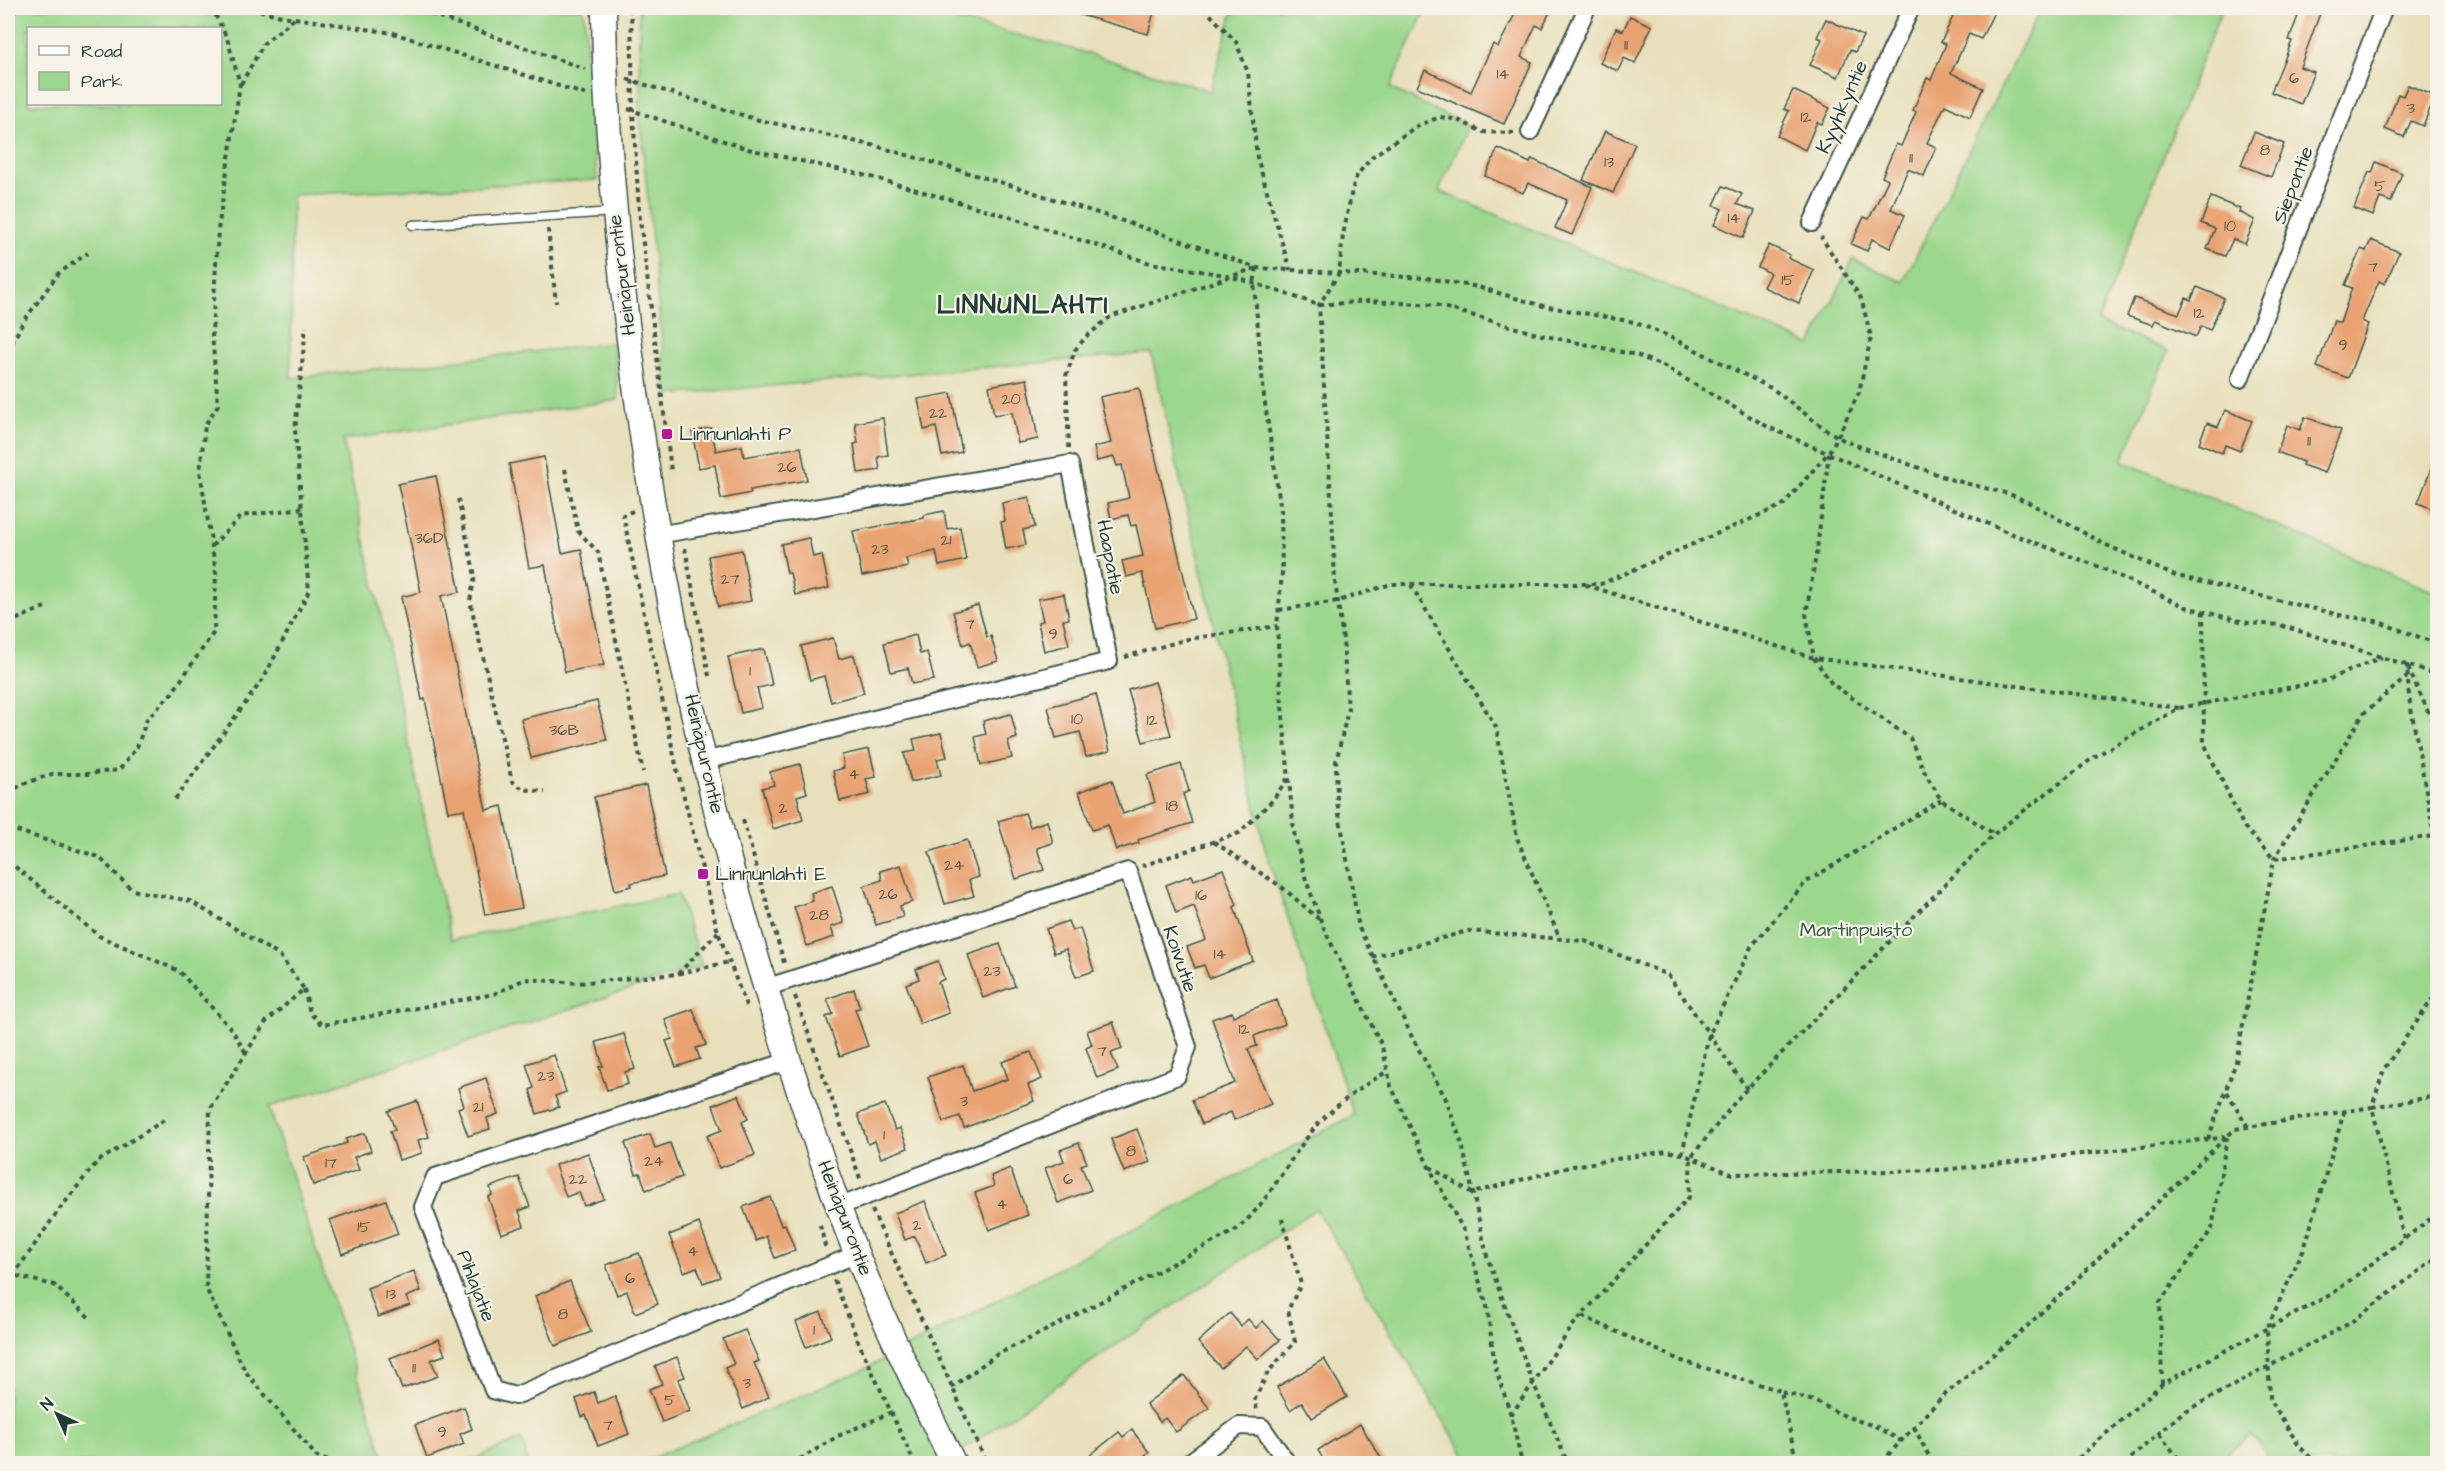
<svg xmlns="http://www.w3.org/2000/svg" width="2445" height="1471" font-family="'Architects Daughter',sans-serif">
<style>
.green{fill:#9bd78c;stroke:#5d8a60;stroke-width:1.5;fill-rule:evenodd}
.building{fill:#e9a271}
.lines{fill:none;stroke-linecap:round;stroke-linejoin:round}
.lane-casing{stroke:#3d5548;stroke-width:11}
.street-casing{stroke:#3d5548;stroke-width:20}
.secondary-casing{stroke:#3d5548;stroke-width:27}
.path{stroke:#3d5548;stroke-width:4;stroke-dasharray:4.5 4.5;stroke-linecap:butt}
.lane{stroke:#fff;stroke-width:8}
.street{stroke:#fff;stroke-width:16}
.secondary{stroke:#fff;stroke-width:24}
.poi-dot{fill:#b5179e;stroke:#f7f3e8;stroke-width:2}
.labels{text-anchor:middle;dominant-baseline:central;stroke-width:4.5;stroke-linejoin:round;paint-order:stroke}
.number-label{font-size:16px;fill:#525643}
.street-label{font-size:20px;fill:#1f3d34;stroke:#f7f3e8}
.poi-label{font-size:20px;fill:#1f3d34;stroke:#f7f3e8;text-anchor:start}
.park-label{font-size:20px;fill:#385c46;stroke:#f7f3e8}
.district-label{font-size:26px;font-weight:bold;letter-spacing:1.5px;fill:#1f3d34;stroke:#f7f3e8}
</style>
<rect width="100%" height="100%" fill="#f7f3e8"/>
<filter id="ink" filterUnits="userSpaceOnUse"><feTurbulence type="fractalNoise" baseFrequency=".0167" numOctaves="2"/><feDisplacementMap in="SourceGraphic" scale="12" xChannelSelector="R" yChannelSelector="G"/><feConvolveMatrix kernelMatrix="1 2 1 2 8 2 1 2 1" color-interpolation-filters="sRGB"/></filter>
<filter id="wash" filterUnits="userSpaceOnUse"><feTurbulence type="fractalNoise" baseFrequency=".008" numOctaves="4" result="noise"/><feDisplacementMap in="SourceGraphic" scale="24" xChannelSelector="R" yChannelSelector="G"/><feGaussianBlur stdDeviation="1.35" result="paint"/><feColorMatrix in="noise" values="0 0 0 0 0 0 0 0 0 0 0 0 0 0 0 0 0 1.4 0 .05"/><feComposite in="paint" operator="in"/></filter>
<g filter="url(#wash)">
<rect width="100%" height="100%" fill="#e8e0bb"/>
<!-- green -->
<g class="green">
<path d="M8 8H584L597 180 292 195 291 378 614 343 618 400 343 440 451 940 678 894 702 966 269 1107 386 1463H8ZM220 28V104H28V28Z"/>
<polygon points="639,8 910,8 1073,49 1210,91 1234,8 1426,8 1390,88 1468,126 1439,191 1811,345 1853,259 1903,282 2041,8 2222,8 2098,322 2168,351 2122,461 2437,593 2437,1463 2273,1463 2251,1435 2213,1464 1469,1463 1316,1209 943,1463 640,1463 861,1371 1354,1115 1266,852 1151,353 667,395 640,119"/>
<polygon points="521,1439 529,1463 465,1463"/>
</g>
<g id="blocks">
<!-- building -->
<g class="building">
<polygon points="1071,8 1155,8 1148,34 1070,12"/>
<polygon points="1518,8 1552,8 1542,28 1536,25 1521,57 1532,62 1504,124 1417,87 1425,70 1471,92 1493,44 1498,47"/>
<polygon points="1957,8 1996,8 1981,39 1969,34 1951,73 1983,88 1970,117 1945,105 1927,143 1936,147 1924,176 1908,169 1891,209 1905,215 1890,248 1872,239 1867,251 1851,244 1864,217 1869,219 1888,180 1882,177 1896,144 1901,146 1916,112 1913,110 1927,78 1931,80 1946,44 1941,42"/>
<polygon points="2301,8 2322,8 2300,67 2314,72 2301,104 2271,92 2292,41 2289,40"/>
<polygon points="1630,16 1652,26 1635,63 1624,58 1618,71 1600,63 1616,28 1623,31"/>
<polygon points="1826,19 1863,36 1855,52 1850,50 1838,77 1810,65 1822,39 1817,37"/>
<polygon points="2408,85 2435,96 2423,126 2411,121 2404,137 2385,129 2398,94 2403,96"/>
<polygon points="1793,90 1830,108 1822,124 1817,122 1805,150 1777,136 1789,111 1784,109"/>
<polygon points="1605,131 1635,144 1613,193 1583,180"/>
<polygon points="2254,132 2284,144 2271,177 2241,165"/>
<polygon points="1498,148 1530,163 1532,159 1592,187 1572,235 1555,228 1567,200 1528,183 1523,193 1485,176"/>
<polygon points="2376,162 2402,173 2391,202 2380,198 2373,216 2354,208 2369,172 2372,173"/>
<polygon points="1723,186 1742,194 1737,204 1755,211 1743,238 1714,225 1722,209 1714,205"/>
<polygon points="2211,197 2240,209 2239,212 2255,220 2245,244 2233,239 2225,256 2207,249 2215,229 2201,223"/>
<polygon points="2371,240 2399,252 2385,284 2379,281 2362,321 2368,324 2348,378 2317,367 2334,321 2340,323 2352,288 2345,285 2361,249 2366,251"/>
<polygon points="1769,245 1790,255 1788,258 1814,270 1799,303 1763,287 1770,273 1758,267"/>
<polygon points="2197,287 2224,298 2210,330 2201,326 2196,337 2155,320 2153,325 2127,316 2134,298 2179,314 2186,298 2191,300"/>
<polygon points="1027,379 1038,439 1018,443 1012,412 994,415 989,386"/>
<polygon points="1139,388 1194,619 1155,628 1142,573 1126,577 1122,561 1143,556 1136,525 1131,526 1128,515 1111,519 1108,503 1129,498 1122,465 1117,466 1114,457 1097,461 1094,447 1111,443 1100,397"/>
<polygon points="951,393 962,452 942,456 936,427 924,430 918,399"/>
<polygon points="2225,410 2252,421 2240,451 2225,445 2222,453 2199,443 2207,423 2218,427"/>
<polygon points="2305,417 2341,430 2325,473 2302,465 2303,462 2277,452 2287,425 2300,430"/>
<polygon points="883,418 888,455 878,457 880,470 858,473 854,444 858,443 855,423"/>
<polygon points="711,428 716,451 742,446 744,457 801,447 807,480 750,490 751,493 721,499 715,465 699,468 692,432"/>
<polygon points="2436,456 2438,456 2438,511 2418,503"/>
<polygon points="544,457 562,553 581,549 604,665 565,672 545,565 529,568 509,464"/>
<polygon points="436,476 460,592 441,596 486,810 502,806 522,908 485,915 464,809 448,812 425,699 422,700 401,597 421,592 398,484"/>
<polygon points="1029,497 1035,527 1023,530 1026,545 1006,549 1001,522 1005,521 1002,503"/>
<polygon points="944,511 947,529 960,527 966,560 939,566 936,551 906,558 908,567 862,576 853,531 924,518 924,515"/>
<polygon points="809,538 813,557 822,555 829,588 795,595 790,573 787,573 781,544"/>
<polygon points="742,550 751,601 718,607 708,556"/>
<polygon points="1064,594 1069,619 1063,620 1069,645 1044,651 1038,622 1043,621 1038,599"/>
<polygon points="978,605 987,637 991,636 998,661 977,667 970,642 963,645 953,612"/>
<polygon points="916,635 920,654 927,652 934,680 912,684 908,668 891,672 884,643"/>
<polygon points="833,638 839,659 854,655 864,693 831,702 824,676 810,680 801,646"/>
<polygon points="764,649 772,685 757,688 762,708 741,713 728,657"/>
<polygon points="1155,682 1171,735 1143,742 1128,690"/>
<polygon points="1096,694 1110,751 1086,757 1080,732 1056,738 1048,707"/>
<polygon points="597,701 607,740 531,758 521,719"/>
<polygon points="1011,714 1017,738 1008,741 1012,758 981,765 975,737 986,734 983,721"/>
<polygon points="941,733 947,757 937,759 941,775 911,782 904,753 916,751 913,739"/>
<polygon points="869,749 876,777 866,779 870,794 840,801 833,771 844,768 842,755"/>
<polygon points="800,764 807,793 797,796 803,820 773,829 762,788 774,785 770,772"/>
<polygon points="1181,764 1189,791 1183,794 1192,823 1138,840 1139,843 1116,850 1108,825 1092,830 1079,792 1112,780 1123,814 1155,802 1147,775"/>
<polygon points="646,785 665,876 631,883 632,886 615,890 594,797"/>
<polygon points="1025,813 1030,827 1047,821 1053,843 1037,848 1044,870 1016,879 998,821"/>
<polygon points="967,840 979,877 969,880 974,896 945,904 929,852"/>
<polygon points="901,865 912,902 900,906 903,917 876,925 864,886 882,880 880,871"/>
<polygon points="1223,869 1237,905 1234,907 1253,961 1209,978 1204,965 1195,968 1187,947 1206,940 1194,906 1176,913 1166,885 1192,875 1194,880"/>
<polygon points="832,886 844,923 831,927 834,937 807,946 794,907 813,901 811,893"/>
<polygon points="1068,921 1072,931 1080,928 1094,971 1076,977 1066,949 1054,953 1046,929"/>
<polygon points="1000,944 1015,986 983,998 968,955"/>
<polygon points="938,961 944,979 938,982 949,1013 920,1024 906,984 919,979 916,969"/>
<polygon points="854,989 860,1008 855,1009 868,1046 840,1056 826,1017 833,1014 827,999"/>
<polygon points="1277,1000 1285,1024 1254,1036 1257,1046 1248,1049 1271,1104 1234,1120 1231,1112 1202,1124 1192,1100 1235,1083 1212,1019 1232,1012 1233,1016"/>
<polygon points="693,1009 706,1045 696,1048 700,1059 676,1067 666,1041 672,1039 665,1019"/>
<polygon points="1113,1022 1122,1049 1111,1053 1118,1070 1097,1078 1086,1048 1092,1045 1087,1031"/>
<polygon points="624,1034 635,1069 625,1072 628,1084 607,1090 599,1067 603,1066 596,1042"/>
<polygon points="1031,1052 1042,1079 1028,1085 1034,1101 964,1128 960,1116 943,1122 928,1077 963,1065 972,1091 1008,1079 1002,1062"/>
<polygon points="554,1055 566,1092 555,1096 559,1107 537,1114 530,1090 534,1088 526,1064"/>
<polygon points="486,1078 498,1114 487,1118 490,1129 468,1136 458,1108 464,1106 458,1088"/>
<polygon points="739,1095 748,1119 742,1122 755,1155 719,1168 707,1136 722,1130 713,1105"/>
<polygon points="417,1101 429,1137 418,1140 422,1153 399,1160 390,1131 395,1130 388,1111"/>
<polygon points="885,1104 895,1130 900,1128 908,1148 881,1158 875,1141 868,1144 858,1114"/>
<polygon points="1137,1129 1150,1162 1124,1172 1111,1139"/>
<polygon points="365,1133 371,1151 354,1157 359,1170 313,1185 304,1157 347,1143 346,1139"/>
<polygon points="650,1134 655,1148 670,1143 682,1177 646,1190 640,1173 636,1174 625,1143"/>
<polygon points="1079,1143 1087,1163 1081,1165 1091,1190 1058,1203 1045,1168 1064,1161 1060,1150"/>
<polygon points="588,1153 604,1199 584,1206 579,1192 566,1197 555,1165"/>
<polygon points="1010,1168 1028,1215 989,1230 975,1193 994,1186 991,1176"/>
<polygon points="519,1177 530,1207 519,1211 524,1226 501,1234 488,1197 492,1195 490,1187"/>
<polygon points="770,1197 781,1225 785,1224 795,1250 775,1258 766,1236 756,1241 743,1207"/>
<polygon points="386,1200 398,1234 342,1254 330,1220"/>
<polygon points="925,1201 946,1255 926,1263 915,1236 905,1240 895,1213"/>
<polygon points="699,1223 720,1277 703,1283 697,1267 684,1272 669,1235"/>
<polygon points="639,1253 658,1304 635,1313 627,1291 617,1295 606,1265"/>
<polygon points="414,1271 421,1291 406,1297 410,1305 378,1317 367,1288"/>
<polygon points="570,1281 591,1332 555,1346 535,1296"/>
<polygon points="821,1312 831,1337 806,1347 796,1322"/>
<polygon points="1230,1313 1241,1326 1248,1319 1256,1328 1263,1321 1280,1340 1258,1359 1246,1346 1221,1368 1198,1342"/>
<polygon points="745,1330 759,1361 754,1363 769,1397 743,1409 725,1368 734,1364 723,1339"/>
<polygon points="439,1339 445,1355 431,1360 438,1376 402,1389 390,1358"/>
<polygon points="677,1357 685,1377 678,1379 690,1411 662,1422 649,1389 662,1384 655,1366"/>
<polygon points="1324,1359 1347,1397 1312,1418 1302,1402 1290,1410 1277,1387"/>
<polygon points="1184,1375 1209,1408 1176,1432 1165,1418 1160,1422 1146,1404"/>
<polygon points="594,1392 598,1403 615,1396 629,1434 598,1446 586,1415 582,1417 576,1399"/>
<polygon points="464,1407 472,1429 460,1434 464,1444 427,1458 415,1425"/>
<polygon points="1360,1424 1385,1464 1326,1464 1318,1450"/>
<polygon points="1132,1430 1149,1452 1134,1464 1079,1464 1119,1432 1123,1437"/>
</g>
</g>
</g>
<g filter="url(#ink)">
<use href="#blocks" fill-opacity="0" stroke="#3d5548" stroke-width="1.5"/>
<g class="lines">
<!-- lane casing -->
<g class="lane-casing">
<polyline id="lane" points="413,225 614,212"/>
</g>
<!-- street casing -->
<g class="street-casing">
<g id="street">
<polyline points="1530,132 1587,8"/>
<polyline points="1812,223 1911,8"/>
<polyline points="2240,379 2384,8"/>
<polyline points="657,535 1070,464 1109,661 704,761"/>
<polyline points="765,988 1128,871 1188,1047 1177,1076 838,1207"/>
<polyline points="788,1061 435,1177 423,1207 493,1390 515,1396 857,1254"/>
<polyline points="1187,1464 1239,1426 1262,1427 1288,1464"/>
</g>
</g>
<!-- secondary casing -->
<g class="secondary-casing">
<path id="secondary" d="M604 8C605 139 619 270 637 400 670 638 724 873 802 1100 819 1151 835 1201 855 1250 884 1323 919 1393 954 1464"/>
</g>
<!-- path -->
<g class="path">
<polyline points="251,8 281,16 393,33 587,95"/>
<polyline points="414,8 585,69"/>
<polyline points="631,8 633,111 639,211 671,470"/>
<polyline points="1204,8 1236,42 1248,73 1257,157 1290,270"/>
<polyline points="627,79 755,119 876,146 1013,186 1157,232 1257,268 1427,278 1478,287 1543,306 1634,322 1666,335 1773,389 1825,429 1845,441 1953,480 2009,494 2028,502 2104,544 2173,575 2344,616 2376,621 2438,644"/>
<polyline points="241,84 264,43 295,18"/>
<polyline points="628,109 748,149 868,176 1004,215 1150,263 1219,274 1254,283 1319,305 1369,301 1436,305 1541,335 1636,355 1665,367 1768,427 2007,532 2097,566 2186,607 2248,623 2280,625 2438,675"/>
<polyline points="1514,133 1483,132 1458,120 1440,117 1417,126 1373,156 1357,175 1352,190 1343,235 1339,273 1319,305 1332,514 1335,581 1343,640 1348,710 1336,762 1337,802 1359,928 1413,1039 1445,1097 1462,1144 1487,1256 1530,1375 1568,1464"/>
<polyline points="548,229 556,303"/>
<polyline points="1257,268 1254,283 1264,397 1281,511 1282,574 1277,626 1281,695 1294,833 1306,880 1324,929 1382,1046 1391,1086 1429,1167 1464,1231 1487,1306 1495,1366 1511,1415 1522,1464"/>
<polyline points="8,351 23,322 59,273 88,253"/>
<polyline points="1069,448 1066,376 1075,350 1086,337 1110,317 1256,268"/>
<polyline points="1829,453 1817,549 1806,614 1814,658 1832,684 1910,738 1924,771 1941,800 1994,834"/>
<polyline points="565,469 578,531 598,552 643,772"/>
<polyline points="458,499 475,576 470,601 512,781 523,789 545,792"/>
<polyline points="633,511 623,515 676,765 718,932 747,1008"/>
<polyline points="212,546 241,516 303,508"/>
<polyline points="685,548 709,676"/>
<polyline points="1411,585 1496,727 1517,838 1560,939"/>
<polyline points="1586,585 1814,658 2179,708"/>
<polyline points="1279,610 1338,601 1391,584 1601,584 1783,505 1829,452 1838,436 1859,392 1871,337 1861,298 1821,237"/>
<polyline points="2203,611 2204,743 2244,827 2274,859 2434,836"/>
<polyline points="8,623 45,607"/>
<polyline points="1125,657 1188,639 1277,626"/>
<polyline points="2407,664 2409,697 2438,857"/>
<polyline points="2408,668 2438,733"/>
<polyline points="8,793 23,784 52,774 87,774 119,770 137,747 147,719 172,693 214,632 216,573 200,471 205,425 218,405 212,334 218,230 240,84 227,38 212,8"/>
<polyline points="175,799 263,679 309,591 295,430 306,327"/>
<polyline points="743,820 785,966"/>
<polyline points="8,828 99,857 132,890 190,901 280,956 304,989 266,1022 210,1109 206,1288 245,1371 317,1457 338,1464"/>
<polyline points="1214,842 1283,888 1320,920"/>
<polyline points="8,861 99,936 179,971 232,1030 246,1053"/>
<polyline points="1142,866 1239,833 1273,800 1289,776"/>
<polyline points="1372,957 1468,931 1585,941 1668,975 1747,1089"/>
<polyline points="678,974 718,932"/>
<polyline points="304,989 310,1013 322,1025 494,994 525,979 578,983 677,974 729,962"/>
<polyline points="795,996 861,1181"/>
<polyline points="2227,1092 2248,1127"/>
<polyline points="2208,1139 2236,1062 2274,859 2364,713 2407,677"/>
<polyline points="1682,1154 1709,1035 1751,947 1806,882 1941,800"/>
<polyline points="1430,1167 1472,1193 1573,1166 1667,1151 1682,1154 1732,1174 1943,1170 2227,1137"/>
<polyline points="872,1210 987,1464"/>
<polyline points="820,1225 826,1250"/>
<polyline points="2404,1238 2372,1107 2431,1097 2438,1098"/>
<polyline points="8,1274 54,1285 92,1320"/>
<polyline points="13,1276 58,1211 97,1162 166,1119"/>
<polyline points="834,1280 858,1341 915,1464"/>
<polyline points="1582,1316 1682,1361 1781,1391 1797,1464"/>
<polyline points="2162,1384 2160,1302 2212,1229 2227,1137"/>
<path d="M951 1388 996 1355 1055 1326 1236 1230C1267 1204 1284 1167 1309 1135 1329 1109 1359 1088 1388 1071"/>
<polyline points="1782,1392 1814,1401 1845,1416 1877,1427 1901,1441"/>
<polyline points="1257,1409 1254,1401 1268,1372 1295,1342 1288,1310 1301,1284 1282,1219"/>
<polyline points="1511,1415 1574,1324 1689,1197 1691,1157 1740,1096 1994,834 2094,757 2179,708 2325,681 2382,657"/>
<polyline points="1914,1427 1933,1464"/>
<polyline points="2159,1434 2183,1464"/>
<polyline points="792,1464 838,1436 892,1412"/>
<polyline points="1886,1464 1889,1454 1942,1397 2023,1330 2235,1129 2372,1107 2384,1069 2438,991"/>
<polyline points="2072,1464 2162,1384 2332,1294 2438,1213"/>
<polyline points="2124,1464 2182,1413 2350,1323 2438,1257"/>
<polyline points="2317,1464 2299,1446 2270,1399 2267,1328 2305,1246 2344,1112"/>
</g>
<!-- lane -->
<use href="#lane" class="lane"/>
<!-- street -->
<use href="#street" class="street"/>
<!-- secondary -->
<use href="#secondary" class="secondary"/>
</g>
</g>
<!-- markers -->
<g class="poi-dot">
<rect x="661" y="428" width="12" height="12" rx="3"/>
<rect x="697" y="868" width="12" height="12" rx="3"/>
</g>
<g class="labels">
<!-- number labels -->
<g class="number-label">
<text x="1626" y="45">11</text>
<text x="1503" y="74">14</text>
<text x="2294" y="78">6</text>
<text x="2411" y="108">3</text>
<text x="1806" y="117">12</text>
<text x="2265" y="150">8</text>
<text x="1911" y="158">11</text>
<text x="1609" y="162">13</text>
<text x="2380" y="186">5</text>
<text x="1734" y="218">14</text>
<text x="2230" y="226">10</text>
<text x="2373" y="267">7</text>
<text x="1788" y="280">15</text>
<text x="2199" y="313">12</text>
<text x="2343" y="345">9</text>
<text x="1011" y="399">20</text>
<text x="938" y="413">22</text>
<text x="2309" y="441">11</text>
<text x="787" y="467">26</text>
<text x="429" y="538">36D</text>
<text x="946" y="540">21</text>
<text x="880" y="549">23</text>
<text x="730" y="579">27</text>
<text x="970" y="624">7</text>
<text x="1053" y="634">9</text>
<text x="750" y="671">1</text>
<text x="1077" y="719">10</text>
<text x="1152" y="720">12</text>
<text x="564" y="730">36B</text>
<text x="854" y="774">4</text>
<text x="1172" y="806">18</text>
<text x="783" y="808">2</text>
<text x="954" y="865">24</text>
<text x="888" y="894">26</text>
<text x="1201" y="895">16</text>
<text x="819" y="915">28</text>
<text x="1220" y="954">14</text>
<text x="992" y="971">23</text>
<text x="1244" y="1029">12</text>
<text x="1102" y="1051">7</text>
<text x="546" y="1076">23</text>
<text x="964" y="1101">3</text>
<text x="478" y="1107">21</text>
<text x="884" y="1135">1</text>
<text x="1131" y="1151">8</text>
<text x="654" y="1161">24</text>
<text x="331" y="1163">17</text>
<text x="578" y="1179">22</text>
<text x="1068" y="1179">6</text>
<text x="1002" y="1204">4</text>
<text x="917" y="1225">2</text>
<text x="364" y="1227">15</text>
<text x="693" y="1251">4</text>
<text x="630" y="1278">6</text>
<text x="391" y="1294">13</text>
<text x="563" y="1314">8</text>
<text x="814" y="1330">1</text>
<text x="414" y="1368">11</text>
<text x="747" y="1383">3</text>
<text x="670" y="1400">5</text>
<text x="608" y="1425">7</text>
<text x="442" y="1432">9</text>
</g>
<!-- street labels -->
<g class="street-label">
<text transform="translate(1842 107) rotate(-66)">Kyyhkyntie</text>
<text transform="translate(2293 185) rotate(-69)">Siepontie</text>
<text transform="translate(622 275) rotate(-97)">Heinäpurontie</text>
<text transform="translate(1110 557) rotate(79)">Haapatie</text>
<text transform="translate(704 754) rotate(77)">Heinäpurontie</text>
<text transform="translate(1180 959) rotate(71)">Koivutie</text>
<text transform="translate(845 1218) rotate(69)">Heinäpurontie</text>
<text transform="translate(476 1286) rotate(69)">Pihlajatie</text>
</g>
<!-- poi labels -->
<g class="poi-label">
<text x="679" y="434">Linnunlahti P</text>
<text x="715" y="874">Linnunlahti E</text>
</g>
<!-- park labels -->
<g class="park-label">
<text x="1856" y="930">Martinpuisto</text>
</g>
<!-- district labels -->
<g class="district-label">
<text x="1023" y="305">LINNUNLAHTI</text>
</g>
</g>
<!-- margin -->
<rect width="2445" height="1471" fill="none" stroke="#f7f3e8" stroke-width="30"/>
<!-- legend -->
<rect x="27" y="27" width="195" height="78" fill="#f7f3e8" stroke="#a1aaa0" stroke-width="1.5"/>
<rect x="39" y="46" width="30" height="9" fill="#ffffff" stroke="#a1aaa0" stroke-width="1.5"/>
<text x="81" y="57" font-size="18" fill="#1f3d34">Road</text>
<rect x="39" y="72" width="30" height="18" fill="#9bd78c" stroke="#a1aaa0" stroke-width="1.5"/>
<text x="81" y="87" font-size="18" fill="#1f3d34">Park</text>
<!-- north arrow -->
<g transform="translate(57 1414) rotate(315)" stroke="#f7f3e8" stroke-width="4.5" paint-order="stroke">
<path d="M0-4.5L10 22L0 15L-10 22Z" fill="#1f3d34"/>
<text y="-9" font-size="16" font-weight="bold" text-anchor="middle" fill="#1f3d34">N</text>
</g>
</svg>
